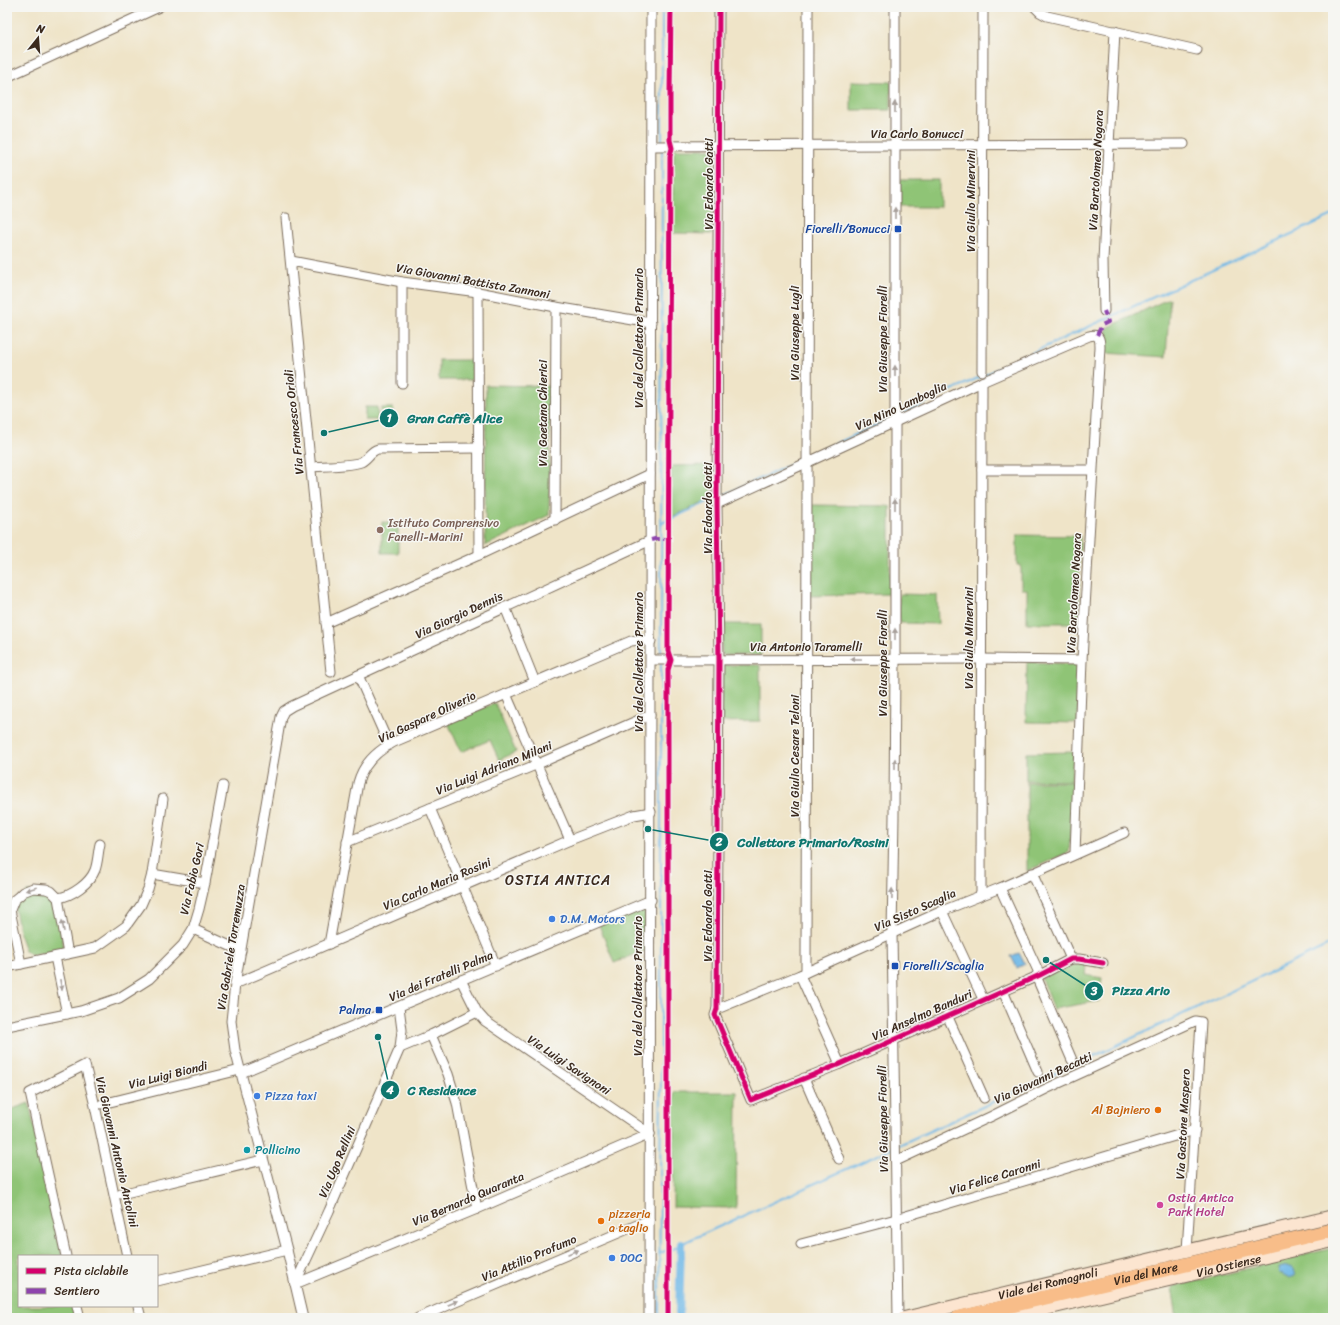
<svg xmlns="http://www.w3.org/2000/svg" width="1340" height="1325" font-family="Sriracha,sans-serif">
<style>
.green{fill:#8fc476;stroke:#65774a}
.water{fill:#6eb8e7;stroke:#547182}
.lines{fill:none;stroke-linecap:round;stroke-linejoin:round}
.stream{stroke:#6eb8e7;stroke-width:2}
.canal{stroke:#6eb8e7;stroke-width:8}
.minor-casing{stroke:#7a6b5a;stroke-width:11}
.secondary-casing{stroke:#7a6b5a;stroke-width:14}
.primary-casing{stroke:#7a6b5a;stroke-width:16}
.minor{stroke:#fff;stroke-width:9}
.secondary{stroke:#fce5d0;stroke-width:12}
.primary{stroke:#f8bd89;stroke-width:14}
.quiet{stroke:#8e44ad;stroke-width:4;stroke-dasharray:8 4;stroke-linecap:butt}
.cycleway-casing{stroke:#f6f6f2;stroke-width:8}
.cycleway{stroke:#d6006c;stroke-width:5}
.oneway{fill:#a79f9a}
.transit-dot{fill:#1a4fb4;stroke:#f6f6f2;stroke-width:1.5}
.education-dot{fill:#8d6e63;stroke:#f6f6f2;stroke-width:1.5}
.shop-dot{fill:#3f7fe0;stroke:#f6f6f2;stroke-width:1.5}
.food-dot{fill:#e8710a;stroke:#f6f6f2;stroke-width:1.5}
.culture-dot{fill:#0f9aa8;stroke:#f6f6f2;stroke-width:1.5}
.hotel-dot{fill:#d1479c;stroke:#f6f6f2;stroke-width:1.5}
.labels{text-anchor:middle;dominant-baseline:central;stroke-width:3;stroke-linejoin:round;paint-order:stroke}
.street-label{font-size:12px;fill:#3b2a1e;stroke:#f6f6f2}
.transit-label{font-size:12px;fill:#164399;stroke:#f6f6f2;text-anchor:end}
.education-label{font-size:12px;fill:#785e54;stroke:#f6f6f2;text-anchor:start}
.shop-label{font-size:12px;fill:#366cbe;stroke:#f6f6f2;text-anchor:start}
.food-label{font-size:12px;fill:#c56008;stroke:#f6f6f2;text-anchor:end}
.culture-label{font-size:12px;fill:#0d838f;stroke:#f6f6f2;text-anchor:start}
.hotel-label{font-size:12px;fill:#b23c85;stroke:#f6f6f2;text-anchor:start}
.quarter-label{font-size:14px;letter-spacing:1px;fill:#3b2a1e;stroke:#f6f6f2}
.leader{fill:none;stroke:#0f766e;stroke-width:1.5}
.callout-dot{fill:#0f766e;stroke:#f6f6f2;stroke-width:1.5}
.mark-label{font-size:12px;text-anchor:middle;font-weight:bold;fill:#fff}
.callout-label{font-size:13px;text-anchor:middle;font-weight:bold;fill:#0f766e;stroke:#f6f6f2;stroke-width:3;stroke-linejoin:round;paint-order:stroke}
</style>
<rect width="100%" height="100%" fill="#f6f6f2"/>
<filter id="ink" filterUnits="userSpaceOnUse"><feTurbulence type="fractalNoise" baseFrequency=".025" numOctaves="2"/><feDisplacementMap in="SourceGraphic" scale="8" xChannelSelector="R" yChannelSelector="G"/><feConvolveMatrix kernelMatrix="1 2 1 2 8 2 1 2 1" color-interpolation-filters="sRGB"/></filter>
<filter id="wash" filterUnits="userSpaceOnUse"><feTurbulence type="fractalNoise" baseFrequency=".012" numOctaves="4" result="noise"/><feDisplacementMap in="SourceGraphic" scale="16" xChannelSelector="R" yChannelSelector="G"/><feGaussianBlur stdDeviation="0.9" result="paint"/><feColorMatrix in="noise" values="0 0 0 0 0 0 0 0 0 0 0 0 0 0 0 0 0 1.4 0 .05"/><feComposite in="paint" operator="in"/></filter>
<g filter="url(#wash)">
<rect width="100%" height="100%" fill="#efe4c8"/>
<!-- green -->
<g class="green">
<polygon points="851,81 891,82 891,110 851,110"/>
<polygon points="674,149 714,149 712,234 672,233"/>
<rect x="900" y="180" width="39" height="27"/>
<polygon points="1170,298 1166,357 1105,353 1107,328"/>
<rect x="439" y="360" width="33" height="20"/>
<polygon points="486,385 550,386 549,515 485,546"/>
<polygon points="365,407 377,407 378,420 365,420"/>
<rect x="381" y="408" width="12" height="13"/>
<polygon points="712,465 712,498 672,517 671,466"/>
<polygon points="811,505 890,506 890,594 810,596"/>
<polygon points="382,522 398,523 398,553 382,553"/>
<polygon points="1017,535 1080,536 1079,623 1027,623 1027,589 1021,589 1021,565 1017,565"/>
<polygon points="899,594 937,595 938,624 899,623"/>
<polygon points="721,624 761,624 761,655 722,655"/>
<polygon points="1027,662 1078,664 1078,723 1026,722"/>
<polygon points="721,665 760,665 760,721 721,722"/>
<polygon points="495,703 516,752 499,760 490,740 461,752 448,723"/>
<polygon points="1074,752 1071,781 1026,780 1026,753"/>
<polygon points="1027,782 1073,782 1069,852 1027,871"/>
<polygon points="44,891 53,898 56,904 64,949 32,955 25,950 21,939 15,910 16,903 27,892"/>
<polygon points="640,908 646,912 646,950 614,963 599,925"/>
<polygon points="1076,964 1086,965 1085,975 1102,978 1099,1001 1053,1009 1041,978 1063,968"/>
<polygon points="674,1092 737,1092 736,1208 673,1207"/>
<polygon points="29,1103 62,1256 19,1256 19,1306 73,1306 75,1318 7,1318 7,1111"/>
<polygon points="1333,1248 1333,1318 1177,1318 1172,1287"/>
</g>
<!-- water -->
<g class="water">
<polygon points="1019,953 1025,964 1017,968 1011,956"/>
<polygon points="1288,1265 1293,1267 1295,1272 1294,1276 1289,1278 1279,1273 1278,1267"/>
</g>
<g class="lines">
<!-- stream -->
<g class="stream">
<polyline points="662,143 662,7"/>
<polyline points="898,415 1062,339 1333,215"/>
<polyline points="811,455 892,418"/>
<polyline points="720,497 805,458"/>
<polyline points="662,523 714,499"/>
<polyline points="661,657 662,149"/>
<polyline points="899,1145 1105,1051 1333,943"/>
<polyline points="659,1253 673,1249 681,1244 893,1148"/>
<polyline points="659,1318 661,1078 661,663"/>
</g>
<!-- canal -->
<polyline class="canal" points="679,1318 681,1244"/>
</g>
</g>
<g filter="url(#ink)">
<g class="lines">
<!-- minor casing -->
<g class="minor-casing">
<g id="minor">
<polyline points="719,7 717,504 719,660 717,1009 715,1015 751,1100 840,1064 1040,975 1071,959 1079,959 1103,963"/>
<polyline points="895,7 895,659 894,816 892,933 898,1318"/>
<polyline points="1035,7 1040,12 1047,16 1197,50"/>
<polyline points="7,77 159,7"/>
<polyline points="651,146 1184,144"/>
<polyline points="286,218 331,672"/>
<polyline points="291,261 402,282 478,292 556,307 651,323"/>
<polyline points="402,282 402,383"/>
<polyline points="478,292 479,555"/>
<polyline points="1104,311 1103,260 1115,31"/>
<polyline points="982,371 983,7"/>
<path d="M311 467C323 466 351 466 361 462 368 459 370 451 378 449L479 448"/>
<polyline points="982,470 1092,470"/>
<path d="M717 504 982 382 1089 336C1099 333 1100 339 1100 347L1082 660 1075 854"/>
<polyline points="555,520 556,307"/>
<polyline points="505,607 535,682"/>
<polyline points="326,623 479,555 650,474"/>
<polyline points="651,660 981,659 1082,660"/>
<polyline points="358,675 389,745"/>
<polyline points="506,694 570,840"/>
<polyline points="430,808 496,966"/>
<polyline points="347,842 538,764 650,715"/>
<polyline points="1032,873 1071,959"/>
<polyline points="152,874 205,883"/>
<polyline points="1000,888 1040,975"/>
<polyline points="981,894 982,382"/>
<path d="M58 898C72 896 90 883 95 870 98 862 98 852 100 844"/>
<polyline points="942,911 983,999"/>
<polyline points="193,929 241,951"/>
<path d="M329 944 358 783C363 764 377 751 394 742L631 641 640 640 651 641"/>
<polyline points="55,957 67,1014"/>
<polyline points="21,964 10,910 14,900 19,896 23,892 33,888 46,889 51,891 58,898 68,954"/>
<polyline points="7,967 95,948 126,926 141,905 148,889 152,874 163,799"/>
<polyline points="806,972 808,7"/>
<polyline points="800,975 840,1064"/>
<polyline points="1036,976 1072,1060"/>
<polyline points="461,980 477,1012 485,1021 650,1134"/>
<polyline points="235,984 570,840 634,815 651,812"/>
<polyline points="1003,991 1038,1072"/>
<polyline points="717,1009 800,975 942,911 1000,888 1124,833"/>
<polyline points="947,1015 984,1098"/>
<polyline points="7,1026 81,1011 119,998 149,979 183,945 193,929 199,909 205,883 223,786"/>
<polyline points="431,1035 448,1074 457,1103 477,1209"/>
<polyline points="400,1048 431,1035 477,1012"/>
<polyline points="241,1073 651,900"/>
<polyline points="804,1078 839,1159"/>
<polyline points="102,1104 240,1070"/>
<polyline points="896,1161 992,1116 1046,1089 1195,1021 1201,1022 1187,1251"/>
<polyline points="121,1194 263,1160"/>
<polyline points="801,1244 896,1219 1195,1130"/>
<polyline points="66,1256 30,1093 85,1065 95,1106 127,1256"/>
<polyline points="157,1281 287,1250"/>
<polyline points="295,1284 477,1209 650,1134"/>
<polyline points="295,1284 329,1211 400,1048 402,1030 399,1007"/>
<polyline points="77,1306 80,1318"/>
<polyline points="138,1306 141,1318"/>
<polyline points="303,1318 287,1250 235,1050 231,1021 235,984 281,717 284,711 292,706 651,540"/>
<polyline points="418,1318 649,1220"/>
<polyline points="649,1318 651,7"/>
</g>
</g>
<!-- secondary casing -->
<g class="secondary-casing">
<g id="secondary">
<path id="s1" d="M904 1318 1333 1216"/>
<path id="s2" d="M1008 1318 1333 1241"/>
</g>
</g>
<!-- primary casing -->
<g class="primary-casing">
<g id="primary">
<path id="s3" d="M958 1318 1333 1230"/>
</g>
</g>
<!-- minor -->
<use href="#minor" class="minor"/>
<!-- secondary -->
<use href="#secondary" class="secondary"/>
<!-- primary -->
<use href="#primary" class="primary"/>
<!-- quiet -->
<g class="quiet">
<polyline points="1097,335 1102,325 1108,322 1104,311"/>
<polyline points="651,540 655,539 669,539"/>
</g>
<!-- cycleway casing -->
<g class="cycleway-casing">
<g id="cycleway">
<polyline points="719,7 717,504 719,660 717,1009 715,1015 751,1100 840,1064 1040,975 1071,959 1079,959 1103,963"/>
<polyline points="668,1318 668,670 671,660 668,651 668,634 670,156 672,148 670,140 670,93 671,7"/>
</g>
</g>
<!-- cycleway -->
<use href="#cycleway" class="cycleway"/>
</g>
<!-- one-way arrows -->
<defs><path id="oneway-solid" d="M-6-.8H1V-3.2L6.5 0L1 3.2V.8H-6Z"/></defs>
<g class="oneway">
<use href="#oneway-solid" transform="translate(895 107) rotate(-90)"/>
<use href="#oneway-solid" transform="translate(895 213) rotate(-90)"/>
<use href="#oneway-solid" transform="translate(895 371) rotate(-90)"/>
<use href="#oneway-solid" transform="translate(895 504) rotate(-90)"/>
<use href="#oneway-solid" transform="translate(895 634) rotate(-90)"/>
<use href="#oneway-solid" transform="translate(856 659) rotate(180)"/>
<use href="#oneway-solid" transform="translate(895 764) rotate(-90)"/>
<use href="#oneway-solid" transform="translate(31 889) rotate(163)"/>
<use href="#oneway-solid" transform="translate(892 894) rotate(-89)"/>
<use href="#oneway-solid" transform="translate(63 926) rotate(-100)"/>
<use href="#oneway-solid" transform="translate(61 985) rotate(79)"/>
<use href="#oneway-solid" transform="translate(573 1252) rotate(-23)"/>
<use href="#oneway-solid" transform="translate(453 1303) rotate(-23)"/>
</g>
</g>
<!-- markers -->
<g class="transit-dot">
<rect x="894" y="225" width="8" height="8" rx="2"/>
<rect x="891" y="962" width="8" height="8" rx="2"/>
<rect x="375" y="1006" width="8" height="8" rx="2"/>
</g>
<circle class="education-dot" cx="380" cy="530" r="4"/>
<g class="shop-dot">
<circle cx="552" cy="919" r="4"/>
<circle cx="257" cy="1096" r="4"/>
<circle cx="612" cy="1258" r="4"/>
</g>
<g class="food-dot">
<circle cx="1158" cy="1110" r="4"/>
<circle cx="601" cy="1221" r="4"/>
</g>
<circle class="culture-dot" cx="247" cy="1150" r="4"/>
<circle class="hotel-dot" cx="1160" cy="1205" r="4"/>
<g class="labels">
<!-- street labels -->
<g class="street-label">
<text x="917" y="134">Via Carlo Bonucci</text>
<text transform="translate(1096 170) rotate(-87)">Via Bartolomeo Nogara</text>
<text transform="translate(709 184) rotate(-90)">Via Edoardo Gatti</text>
<text transform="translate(971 201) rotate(-90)">Via Giulio Minervini</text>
<text transform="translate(473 281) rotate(10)">Via Giovanni Battista Zannoni</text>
<text transform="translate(795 333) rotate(-90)">Via Giuseppe Lugli</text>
<text transform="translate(639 338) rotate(-90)">Via del Collettore Primario</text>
<text transform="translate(883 339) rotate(-90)">Via Giuseppe Fiorelli</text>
<text transform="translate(901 406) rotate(-25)">Via Nino Lamboglia</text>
<text transform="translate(543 413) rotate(-90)">Via Gaetano Chierici</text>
<text transform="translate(294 422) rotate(-96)">Via Francesco Orioli</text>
<text transform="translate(708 508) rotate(-90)">Via Edoardo Gatti</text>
<text transform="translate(1074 593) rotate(-87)">Via Bartolomeo Nogara</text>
<text transform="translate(459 615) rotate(-25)">Via Giorgio Dennis</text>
<text transform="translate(969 638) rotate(-90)">Via Giulio Minervini</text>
<text x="806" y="647">Via Antonio Taramelli</text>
<text transform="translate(639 662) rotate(-90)">Via del Collettore Primario</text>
<text transform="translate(883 663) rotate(-90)">Via Giuseppe Fiorelli</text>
<text transform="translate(427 717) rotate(-25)">Via Gaspare Oliverio</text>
<text transform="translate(795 756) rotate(-90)">Via Giulio Cesare Teloni</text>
<text transform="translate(494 768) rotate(-22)">Via Luigi Adriano Milani</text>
<text transform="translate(192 879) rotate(-77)">Via Fabio Gori</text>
<text transform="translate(437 884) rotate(-23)">Via Carlo Maria Rosini</text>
<text transform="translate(915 910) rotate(-24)">Via Sisto Scaglia</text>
<text transform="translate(708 916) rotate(-90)">Via Edoardo Gatti</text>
<text transform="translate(231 947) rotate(-81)">Via Gabriele Torremuzza</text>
<text transform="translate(441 976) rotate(-23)">Via dei Fratelli Palma</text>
<text transform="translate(638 986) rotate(-90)">Via del Collettore Primario</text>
<text transform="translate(922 1015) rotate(-24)">Via Anselmo Banduri</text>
<text transform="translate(569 1065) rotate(34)">Via Luigi Savignoni</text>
<text transform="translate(168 1075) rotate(-14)">Via Luigi Biondi</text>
<text transform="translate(1043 1078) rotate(-25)">Via Giovanni Becatti</text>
<text transform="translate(883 1119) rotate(-91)">Via Giuseppe Fiorelli</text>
<text transform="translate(1183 1124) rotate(-87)">Via Gastone Maspero</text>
<text transform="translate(117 1152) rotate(77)">Via Giovanni Antonio Antolini</text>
<text transform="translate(337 1162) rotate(-67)">Via Ugo Rellini</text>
<text transform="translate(995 1177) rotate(-17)">Via Felice Caronni</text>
<text transform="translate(468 1199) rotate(-23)">Via Bernardo Quaranta</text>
<text transform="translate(529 1258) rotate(-23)">Via Attilio Profumo</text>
<text stroke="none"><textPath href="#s2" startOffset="227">Via Ostiense</textPath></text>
<text stroke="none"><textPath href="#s3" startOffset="193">Via del Mare</textPath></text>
<text stroke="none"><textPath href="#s1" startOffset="148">Viale dei Romagnoli</textPath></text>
</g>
<!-- transit labels -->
<g class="transit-label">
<text x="890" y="229">Fiorelli/Bonucci</text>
<text x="903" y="966" text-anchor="start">Fiorelli/Scaglia</text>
<text x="371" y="1010">Palma</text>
</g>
<!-- education labels -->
<g class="education-label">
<text x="388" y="523">Istituto Comprensivo<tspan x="388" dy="14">Fanelli-Marini</tspan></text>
</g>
<!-- shop labels -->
<g class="shop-label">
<text x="560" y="919">D.M. Motors</text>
<text x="265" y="1096">Pizza taxi</text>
<text x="620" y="1258">DOC</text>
</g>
<!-- food labels -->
<g class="food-label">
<text x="1150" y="1110">Al Bajniero</text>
<text x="609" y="1214" text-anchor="start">pizzeria<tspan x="609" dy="14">a taglio</tspan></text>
</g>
<!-- culture labels -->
<g class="culture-label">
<text x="255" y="1150">Pollicino</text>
</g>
<!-- hotel labels -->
<g class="hotel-label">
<text x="1168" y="1198">Ostia Antica<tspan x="1168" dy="14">Park Hotel</tspan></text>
</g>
<!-- quarter labels -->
<g class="quarter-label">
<text x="558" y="880">OSTIA ANTICA</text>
</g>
</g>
<!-- callouts -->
<path class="leader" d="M324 433L389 418M648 829L719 842M1046 960L1094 991M378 1037L390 1090"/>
<g class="callout-dot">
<circle cx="324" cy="433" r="4"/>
<circle cx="648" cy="829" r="4"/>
<circle cx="1046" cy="960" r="4"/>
<circle cx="378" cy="1037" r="4"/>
<circle cx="389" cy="418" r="10"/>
<circle cx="719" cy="842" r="10"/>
<circle cx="1094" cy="991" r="10"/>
<circle cx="390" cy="1090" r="10"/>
</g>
<g class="mark-label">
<text x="389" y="422">1</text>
<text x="719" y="846">2</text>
<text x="1094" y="995">3</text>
<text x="390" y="1094">4</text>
</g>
<g class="callout-label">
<text x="455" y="423">Gran Caffè Alice</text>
<text x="813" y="847">Collettore Primario/Rosini</text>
<text x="1141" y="995">Pizza Ario</text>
<text x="442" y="1095">C Residence</text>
</g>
<!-- margin -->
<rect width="1340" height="1325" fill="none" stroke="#f6f6f2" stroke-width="24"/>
<!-- legend -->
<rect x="18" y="1255" width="140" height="52" fill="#f6f6f2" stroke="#aba49d"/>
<rect x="26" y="1268" width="20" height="6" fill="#d6006c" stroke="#aba49d"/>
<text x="54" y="1275" font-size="12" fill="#3b2a1e">Pista ciclabile</text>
<rect x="26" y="1288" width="20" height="6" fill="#8e44ad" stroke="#aba49d"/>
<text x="54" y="1295" font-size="12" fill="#3b2a1e">Sentiero</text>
<!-- north arrow -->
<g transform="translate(38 38) rotate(17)" stroke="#f6f6f2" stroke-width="3" paint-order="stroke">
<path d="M0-3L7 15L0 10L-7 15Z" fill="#3b2a1e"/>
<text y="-6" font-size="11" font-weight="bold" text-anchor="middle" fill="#3b2a1e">N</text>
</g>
</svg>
